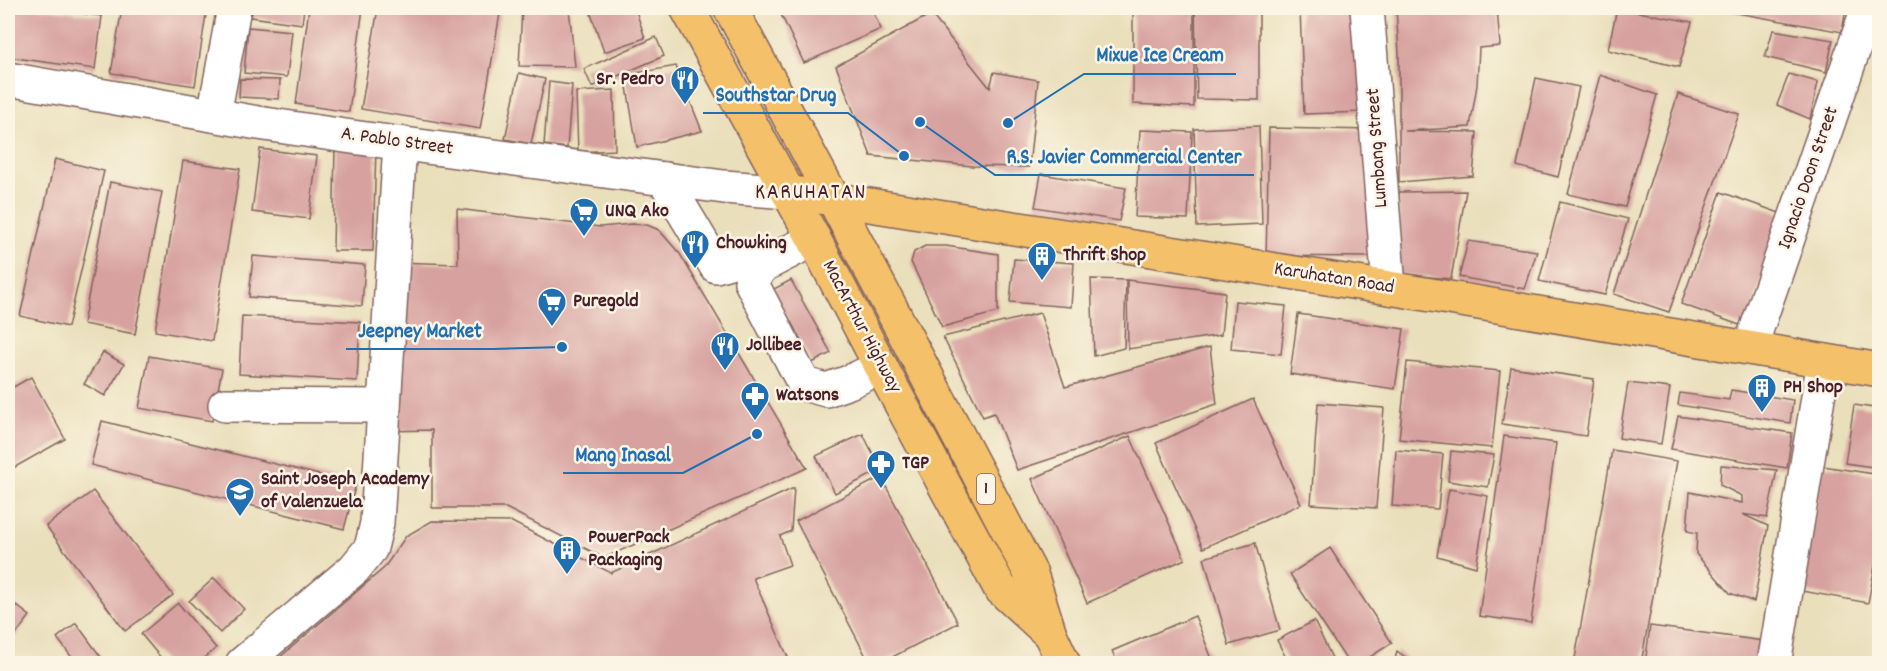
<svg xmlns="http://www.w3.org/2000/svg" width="1887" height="671" font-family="Dekko,sans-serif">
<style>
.building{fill:#d7a19f}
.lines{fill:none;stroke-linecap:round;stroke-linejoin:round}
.minor-casing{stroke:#82625d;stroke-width:36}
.major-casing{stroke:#82625d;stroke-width:36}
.highway-casing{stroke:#82625d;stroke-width:36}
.minor{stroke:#fff;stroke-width:33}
.major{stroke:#f4c16a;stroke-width:33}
.highway{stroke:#f4c16a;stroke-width:33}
.labels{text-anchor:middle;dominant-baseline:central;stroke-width:5;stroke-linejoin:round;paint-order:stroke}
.shield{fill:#fcf5e5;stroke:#7f5f63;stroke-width:1.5}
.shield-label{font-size:18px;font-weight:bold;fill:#4a1f2b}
.poi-label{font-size:20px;font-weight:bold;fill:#4a1f2b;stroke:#fcf5e5;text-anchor:start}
.street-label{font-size:20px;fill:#4a1f2b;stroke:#fcf5e5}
.quarter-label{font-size:22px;letter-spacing:1.5px;fill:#4a1f2b;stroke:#fcf5e5}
.leader{fill:none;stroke:#1f6fb2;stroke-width:2}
.callout-dot{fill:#1f6fb2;stroke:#fcf5e5;stroke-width:2}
.callout-label{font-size:21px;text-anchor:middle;font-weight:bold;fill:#1f6fb2;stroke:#fcf5e5;stroke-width:5;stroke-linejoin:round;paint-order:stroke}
</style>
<rect width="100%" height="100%" fill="#fcf5e5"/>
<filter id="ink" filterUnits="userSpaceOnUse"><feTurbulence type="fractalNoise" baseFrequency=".0167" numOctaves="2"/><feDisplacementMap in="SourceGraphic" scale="12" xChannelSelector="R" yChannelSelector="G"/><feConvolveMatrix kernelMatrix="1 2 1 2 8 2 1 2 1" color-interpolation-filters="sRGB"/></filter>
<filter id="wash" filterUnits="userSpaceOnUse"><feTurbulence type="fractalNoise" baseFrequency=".008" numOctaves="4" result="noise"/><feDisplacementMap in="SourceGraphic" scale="24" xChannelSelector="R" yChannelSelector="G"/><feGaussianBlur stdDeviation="1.35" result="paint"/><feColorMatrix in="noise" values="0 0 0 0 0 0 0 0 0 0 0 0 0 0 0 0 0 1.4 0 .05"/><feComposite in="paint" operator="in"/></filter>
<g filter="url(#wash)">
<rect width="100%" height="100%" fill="#eadfbb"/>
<g id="blocks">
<!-- building -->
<g class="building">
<polygon points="8,8 38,8 102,16 95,69 8,57"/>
<polygon points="122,8 207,8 195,86 111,73"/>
<polygon points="253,8 304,8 302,24 251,17"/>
<polygon points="309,8 363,8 349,112 296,104"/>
<polygon points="378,8 501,8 480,129 361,109"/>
<polygon points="522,8 569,8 575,67 519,66"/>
<polygon points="589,8 635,8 645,38 604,52"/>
<polygon points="778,8 871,8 881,29 804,63"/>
<polygon points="1133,8 1194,8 1194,107 1133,104"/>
<polygon points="1195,8 1259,8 1259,100 1197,99"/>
<polygon points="1325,8 1361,8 1365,112 1304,114 1300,9"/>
<polygon points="1396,8 1497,8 1500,46 1479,48 1477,85 1470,127 1405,131 1477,132 1473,176 1399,182 1399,54"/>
<polygon points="1617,8 1692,22 1679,67 1608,50"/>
<polygon points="1721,8 1846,8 1842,32 1721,10"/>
<polygon points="931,14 990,88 994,72 1038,80 1029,167 972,166 871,156 836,66"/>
<polygon points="248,27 292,31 287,77 244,73"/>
<polygon points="1773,30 1833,40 1826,72 1765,57"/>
<polygon points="656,37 664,56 592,87 584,69"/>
<polygon points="676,66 702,131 637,147 625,75"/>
<polygon points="519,73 545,79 531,144 505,139"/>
<polygon points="1789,74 1818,82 1810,119 1777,105"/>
<polygon points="1600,75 1657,95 1625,207 1568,194"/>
<polygon points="1536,78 1579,87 1558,177 1517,166"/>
<polygon points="240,79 280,80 279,99 239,97"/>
<polygon points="549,82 572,85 567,148 544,145"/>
<polygon points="614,90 615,150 578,152 576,92"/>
<polygon points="1678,94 1739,114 1669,312 1614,294"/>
<polygon points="1259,126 1262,224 1197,227 1194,129"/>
<polygon points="1269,128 1373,130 1370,257 1266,256"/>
<polygon points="1140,130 1192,132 1188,219 1135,217"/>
<polygon points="335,147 376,147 373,251 333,251"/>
<polygon points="260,149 317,156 309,219 252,212"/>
<polygon points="55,159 104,171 68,327 20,316"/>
<polygon points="183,161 240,169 212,341 155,331"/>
<polygon points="1041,174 1126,188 1119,221 1035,207"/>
<polygon points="110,182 162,192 135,334 83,324"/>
<polygon points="1466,191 1451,279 1399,274 1399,192"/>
<polygon points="1721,192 1785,215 1745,327 1681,304"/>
<polygon points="1560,202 1628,219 1605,295 1539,281"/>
<polygon points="457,209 600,227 632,224 647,225 659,230 680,254 807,468 604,558 506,508 432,508 432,430 385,431 394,262 458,264"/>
<polygon points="1468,241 1537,251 1525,289 1459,277"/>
<polygon points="925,246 946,246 998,254 998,312 942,327 911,262 914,252"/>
<polygon points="253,256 365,265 362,306 249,297"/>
<polygon points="1014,259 1074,263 1071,307 1010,302"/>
<polygon points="1091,279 1126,280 1124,348 1094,356"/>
<polygon points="791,280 831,353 812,363 772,290"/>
<polygon points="1127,280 1225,292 1221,335 1128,349"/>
<polygon points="1235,301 1286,306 1281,354 1231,349"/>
<polygon points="1040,313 1065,387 1210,347 1217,404 1017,470 994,413 983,417 943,337"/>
<polygon points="1298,314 1404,329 1395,389 1290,374"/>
<polygon points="242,316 360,322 357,381 239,374"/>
<polygon points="103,352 124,364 105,396 84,384"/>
<polygon points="149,356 222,369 212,421 139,408"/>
<polygon points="1407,362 1500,371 1492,448 1399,439"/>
<polygon points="1511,367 1594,379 1586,436 1502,424"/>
<polygon points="31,377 65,439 8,471 8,390"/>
<polygon points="1628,383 1670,388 1661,444 1619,438"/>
<polygon points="1731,390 1793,400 1790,423 1678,405 1680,393 1729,400"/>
<polygon points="1253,399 1301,504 1203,548 1156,443"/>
<polygon points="1318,403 1384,408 1376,508 1311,504"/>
<polygon points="1854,405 1880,409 1880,468 1845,463"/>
<polygon points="1678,416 1792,433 1787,468 1671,449"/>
<polygon points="102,421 356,484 344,529 91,465"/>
<polygon points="863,434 881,470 835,493 816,456"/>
<polygon points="1130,436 1185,559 1087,603 1032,479"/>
<polygon points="1504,436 1556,443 1531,623 1479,616"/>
<polygon points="1396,450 1443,454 1438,509 1392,506"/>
<polygon points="1612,450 1677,461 1641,664 1574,664"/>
<polygon points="1451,451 1494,455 1488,487 1448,481"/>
<polygon points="1721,465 1777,470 1767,518 1742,514 1768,526 1754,602 1730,593 1696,554 1697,533 1687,531 1690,492 1742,503 1742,496 1720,485"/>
<polygon points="1823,466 1880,475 1880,538 1868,603 1802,591"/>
<polygon points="881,477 958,623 879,664 870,664 796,521"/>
<polygon points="794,488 791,531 780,536 790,565 753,578 791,664 272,664 384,568 406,536 432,521 512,522 611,573"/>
<polygon points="1449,489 1488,496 1476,567 1437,556"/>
<polygon points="93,491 173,595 125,631 46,526"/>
<polygon points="1255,543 1280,630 1229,645 1204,558"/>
<polygon points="1330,548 1392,643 1359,664 1349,664 1290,574"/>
<polygon points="214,578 244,609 220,633 189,601"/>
<polygon points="8,599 30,616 8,645"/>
<polygon points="178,603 216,648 198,664 166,664 141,634"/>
<polygon points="1195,616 1214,664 1118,664 1112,651"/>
<polygon points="1314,621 1335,664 1289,664 1277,640"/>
<polygon points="76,623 106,664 77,664 57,638"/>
<polygon points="1650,626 1764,641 1761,664 1645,664"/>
<polygon points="1397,651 1415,664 1394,664"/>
</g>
</g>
</g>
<g filter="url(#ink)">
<use href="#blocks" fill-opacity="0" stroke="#82625d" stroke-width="1.5"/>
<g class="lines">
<!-- minor casing -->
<g class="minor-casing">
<g id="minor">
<polyline points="1367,8 1389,288"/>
<polyline points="8,79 258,123 352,137 724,187 788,192"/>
<polyline points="214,115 234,8"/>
<polyline points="664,179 716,266 740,259 762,266"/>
<polyline points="814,239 762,266 751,282 804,384 826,390 849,382 881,367"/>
<polyline points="1750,348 1868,8"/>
<polyline points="225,405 384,406"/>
<polyline points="242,664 354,569 371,548 377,523 400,143"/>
<polyline points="1774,664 1824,361"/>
</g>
</g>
<!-- major casing -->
<g class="major-casing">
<polyline id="major" points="788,192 1389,288 1880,370"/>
</g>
<!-- highway casing -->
<g class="highway-casing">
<g id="highway">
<polyline points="687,8 814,239 881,367 1000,588 1049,633"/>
<polyline points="730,8 834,200 1031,574 1050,634 1064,664"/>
</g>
</g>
<!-- minor -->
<use href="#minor" class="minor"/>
<!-- major -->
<use href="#major" class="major"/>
<!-- highway -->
<use href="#highway" class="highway"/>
</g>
</g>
<!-- icons -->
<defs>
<g id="restaurant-pin" transform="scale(1.5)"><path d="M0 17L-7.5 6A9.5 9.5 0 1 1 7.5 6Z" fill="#1f6fb2" stroke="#fcf5e5"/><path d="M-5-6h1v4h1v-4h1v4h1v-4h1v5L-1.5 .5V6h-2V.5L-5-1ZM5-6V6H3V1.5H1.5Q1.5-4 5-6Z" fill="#fff"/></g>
<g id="supermarket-pin" transform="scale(1.5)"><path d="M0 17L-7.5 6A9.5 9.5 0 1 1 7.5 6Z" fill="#1f6fb2" stroke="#fcf5e5"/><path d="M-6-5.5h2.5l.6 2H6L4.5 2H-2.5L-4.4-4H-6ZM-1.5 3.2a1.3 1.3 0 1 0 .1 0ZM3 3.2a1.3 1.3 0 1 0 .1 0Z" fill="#fff"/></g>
<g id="building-pin" transform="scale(1.5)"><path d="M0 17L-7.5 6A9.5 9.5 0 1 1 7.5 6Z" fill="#1f6fb2" stroke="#fcf5e5"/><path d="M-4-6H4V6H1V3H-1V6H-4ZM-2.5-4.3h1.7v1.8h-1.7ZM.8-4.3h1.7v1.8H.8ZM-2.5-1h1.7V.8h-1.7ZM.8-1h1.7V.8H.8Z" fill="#fff"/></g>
<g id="pharmacy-pin" transform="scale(1.5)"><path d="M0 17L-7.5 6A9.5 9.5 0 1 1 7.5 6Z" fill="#1f6fb2" stroke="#fcf5e5"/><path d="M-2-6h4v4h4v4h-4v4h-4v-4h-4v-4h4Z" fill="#fff"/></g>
<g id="school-pin" transform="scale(1.5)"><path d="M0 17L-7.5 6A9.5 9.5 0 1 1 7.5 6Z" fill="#1f6fb2" stroke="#fcf5e5"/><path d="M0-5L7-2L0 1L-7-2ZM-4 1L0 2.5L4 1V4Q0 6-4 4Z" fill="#fff"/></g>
</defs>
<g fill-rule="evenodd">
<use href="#restaurant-pin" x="685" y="80"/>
<use href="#supermarket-pin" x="584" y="212"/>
<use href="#restaurant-pin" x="695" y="244"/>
<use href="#building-pin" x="1042" y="256"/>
<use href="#supermarket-pin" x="552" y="302"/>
<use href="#restaurant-pin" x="725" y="346"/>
<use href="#building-pin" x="1762" y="388"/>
<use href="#pharmacy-pin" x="755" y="396"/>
<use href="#pharmacy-pin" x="881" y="464"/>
<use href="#school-pin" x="240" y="492"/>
<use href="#building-pin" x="567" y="550"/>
</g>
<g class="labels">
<!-- shield labels -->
<rect class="shield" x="977" y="474" width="18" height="30" rx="4.5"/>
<g class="shield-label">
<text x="986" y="489">1</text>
</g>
<!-- poi labels -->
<g class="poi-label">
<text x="664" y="80" text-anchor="end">Sr. Pedro</text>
<text x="605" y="212">UNQ Ako</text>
<text x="716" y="244">Chowking</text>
<text x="1063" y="256">Thrift Shop</text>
<text x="573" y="302">Puregold</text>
<text x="746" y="346">Jollibee</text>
<text x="1783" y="388">PH Shop</text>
<text x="776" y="396">Watsons</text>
<text x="902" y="464">TGP</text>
<text x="261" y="480">Saint Joseph Academy<tspan x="261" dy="23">of Valenzuela</tspan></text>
<text x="588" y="538">PowerPack<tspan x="588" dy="23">Packaging</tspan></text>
</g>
<!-- street labels -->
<g class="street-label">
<text transform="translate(397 142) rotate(8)">A. Pablo Street</text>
<text transform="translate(1378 148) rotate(-94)">Lumbang Street</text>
<text transform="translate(1809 178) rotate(-71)">Ignacio Doon Street</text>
<text transform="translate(1334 279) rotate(9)">Karuhatan Road</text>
<text transform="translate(861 327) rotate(62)">MacArthur Highway</text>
</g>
<!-- quarter labels -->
<g class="quarter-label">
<text x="811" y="193">KARUHATAN</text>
</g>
</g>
<!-- callouts -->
<path class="leader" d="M1008 123L1084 74H1236M904 156L848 113H703M920 122L995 175H1254M562 347L493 349H346M757 434L683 473H563"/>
<g class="callout-dot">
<circle cx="1008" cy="123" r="6"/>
<circle cx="904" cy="156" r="6"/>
<circle cx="920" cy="122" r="6"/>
<circle cx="562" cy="347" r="6"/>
<circle cx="757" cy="434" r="6"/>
</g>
<g class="callout-label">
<text x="1160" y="61">Mixue Ice Cream</text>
<text x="776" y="101">Southstar Drug</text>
<text x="1124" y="163">R.S. Javier Commercial Center</text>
<text x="420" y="337">Jeepney Market</text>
<text x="623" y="461">Mang Inasal</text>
</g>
<!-- margin -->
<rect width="1887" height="671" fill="none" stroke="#fcf5e5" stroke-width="30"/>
</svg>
